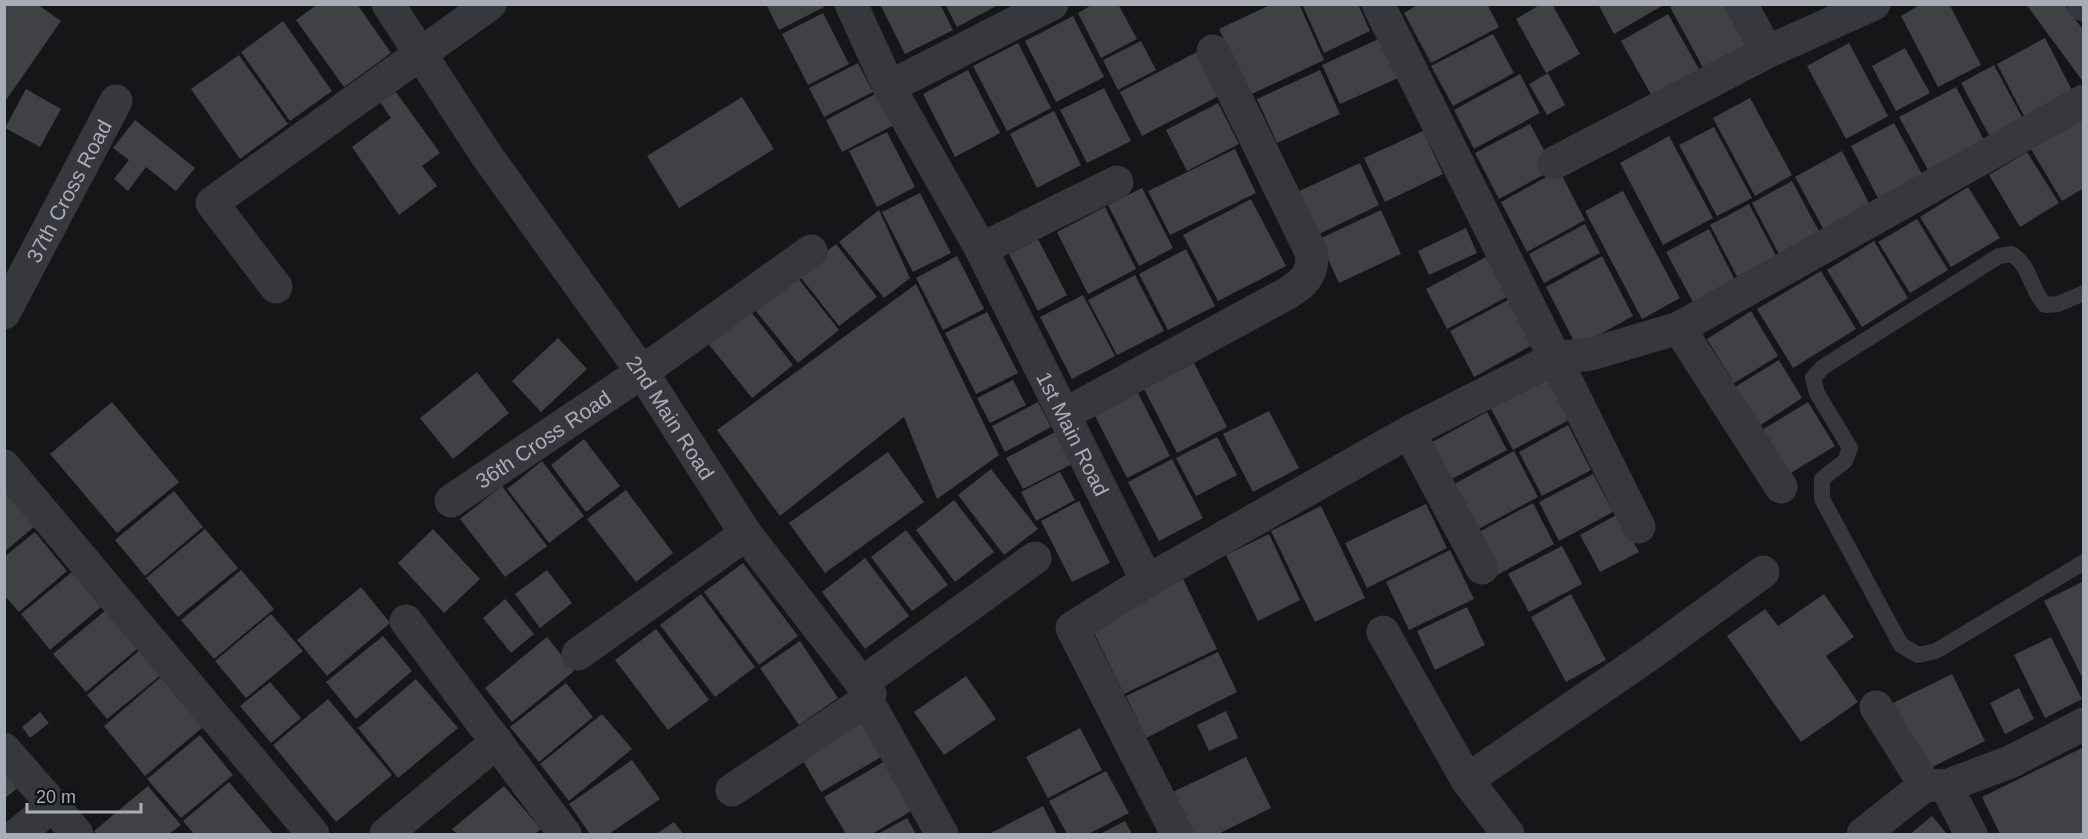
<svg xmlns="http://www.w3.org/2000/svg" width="2088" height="839" font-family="Arial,sans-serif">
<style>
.building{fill:#404145}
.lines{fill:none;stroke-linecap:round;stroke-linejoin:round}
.lane{stroke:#37383d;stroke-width:16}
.street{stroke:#37383d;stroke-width:33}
.labels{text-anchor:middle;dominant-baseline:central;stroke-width:5;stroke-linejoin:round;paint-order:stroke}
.street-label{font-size:21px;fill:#a8adb8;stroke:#111113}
</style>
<rect width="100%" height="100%" fill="#161618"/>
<!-- building -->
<g class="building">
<polygon points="4,4 37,4 61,21 4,103"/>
<polygon points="318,4 357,4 391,53 344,87 296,20"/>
<polygon points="766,4 823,4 824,7 779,30"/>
<polygon points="880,4 940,4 953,30 905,54"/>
<polygon points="945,4 1000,4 957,27"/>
<polygon points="1093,4 1118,4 1137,39 1101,58 1078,13"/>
<polygon points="1272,4 1299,4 1324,60 1250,95 1219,29"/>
<polygon points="1302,4 1358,4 1370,31 1324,53"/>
<polygon points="1419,4 1487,4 1499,27 1431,63 1404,13"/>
<polygon points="1541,4 1552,4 1580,54 1546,73 1516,19"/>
<polygon points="1598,4 1665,4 1614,34"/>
<polygon points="1674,4 1726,4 1750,48 1706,73 1670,7"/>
<polygon points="1921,4 1949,4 1981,65 1938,87 1901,16"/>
<polygon points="2026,4 2064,4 2084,31 2084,83"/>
<polygon points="823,13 849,64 808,85 782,34"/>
<polygon points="1668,14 1700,71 1653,98 1621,41"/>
<polygon points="1073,16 1104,77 1056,102 1025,41"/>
<polygon points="283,21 332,91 290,121 241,52"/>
<polygon points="1493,34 1514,73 1453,106 1431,66"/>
<polygon points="1385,36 1403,76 1340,104 1322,65"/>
<polygon points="2045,38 2073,92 2025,118 1997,64"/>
<polygon points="1141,41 1156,70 1118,90 1103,60"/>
<polygon points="1018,43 1051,108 1007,131 973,66"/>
<polygon points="1849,43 1888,116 1846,139 1807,66"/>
<polygon points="1905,48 1930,93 1896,111 1872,66"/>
<polygon points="1197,52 1219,96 1142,136 1120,92"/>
<polygon points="239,55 288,124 240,159 191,89"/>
<polygon points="858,63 873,92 824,117 809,88"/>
<polygon points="1994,65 2023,119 1990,137 1961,83"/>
<polygon points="968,70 1000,133 955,157 923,94"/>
<polygon points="1320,70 1340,114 1277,143 1257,99"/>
<polygon points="1548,73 1565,105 1547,115 1529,84"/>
<polygon points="1520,74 1540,113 1474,149 1454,110"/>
<polygon points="1956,87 1984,140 1928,170 1899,117"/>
<polygon points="1104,88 1131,141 1087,163 1060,110"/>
<polygon points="26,89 61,109 40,147 5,128"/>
<polygon points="396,92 440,153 422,166 437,186 399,215 352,147 391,118 380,102"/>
<polygon points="877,93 894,125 842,152 826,120"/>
<polygon points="742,97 774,149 679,208 647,156"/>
<polygon points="1750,98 1792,175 1755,196 1713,118"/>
<polygon points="1218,103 1239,144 1187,171 1166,130"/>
<polygon points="1054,111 1081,165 1037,188 1010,134"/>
<polygon points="2084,117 2084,188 2062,201 2031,149"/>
<polygon points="135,120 195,168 176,191 146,167 128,191 114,179 129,160 113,148"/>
<polygon points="1894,123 1923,176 1879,200 1851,146"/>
<polygon points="1530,124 1554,169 1499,199 1475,153"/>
<polygon points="1714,127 1752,198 1717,216 1679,145"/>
<polygon points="1423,131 1443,174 1385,202 1364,158"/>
<polygon points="887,132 915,187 877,207 849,151"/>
<polygon points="1669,136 1713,218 1663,245 1620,163"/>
<polygon points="1235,149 1256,193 1170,235 1148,191"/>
<polygon points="1842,151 1871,207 1825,232 1795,177"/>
<polygon points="2027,152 2059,203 2020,227 1989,175"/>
<polygon points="1360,163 1379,205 1317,235 1297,192"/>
<polygon points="1559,170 1585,220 1527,252 1501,202"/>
<polygon points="1792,181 1821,235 1780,256 1752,203"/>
<polygon points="1968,187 2000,238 1951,267 1920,217"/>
<polygon points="1142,188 1173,248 1139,266 1108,205"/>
<polygon points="1623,191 1680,298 1642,319 1585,211"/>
<polygon points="920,193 951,253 913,272 882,212"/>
<polygon points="1251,199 1286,266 1218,301 1183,235"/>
<polygon points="1749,204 1780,263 1741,284 1710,225"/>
<polygon points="1105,207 1136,269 1088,294 1057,232"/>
<polygon points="879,210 910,278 884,298 839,242"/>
<polygon points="1381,210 1401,254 1339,283 1319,239"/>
<polygon points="1917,219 1948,270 1910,293 1878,242"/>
<polygon points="1585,224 1600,253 1544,283 1529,254"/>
<polygon points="1466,228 1477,253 1429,275 1418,251"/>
<polygon points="1709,229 1735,280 1693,302 1666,252"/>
<polygon points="1038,239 1067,295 1038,311 1009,254"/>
<polygon points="1874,241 1908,298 1862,327 1827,270"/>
<polygon points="836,244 877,297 839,326 798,274"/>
<polygon points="1186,249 1215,306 1168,330 1139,274"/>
<polygon points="957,256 984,309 943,330 916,278"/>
<polygon points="1602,256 1633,316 1577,347 1546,287"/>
<polygon points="1486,257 1507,297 1447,329 1426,289"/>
<polygon points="1821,271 1856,329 1793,368 1757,309"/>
<polygon points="793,272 839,330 798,363 751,305"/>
<polygon points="1135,275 1164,331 1117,355 1088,300"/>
<polygon points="916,284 999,455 937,499 904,417 780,516 717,430"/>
<polygon points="1083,295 1115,356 1072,379 1040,317"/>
<polygon points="1510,299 1534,344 1474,377 1450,331"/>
<polygon points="748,308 793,365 752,398 706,341"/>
<polygon points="1751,311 1778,356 1734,383 1707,339"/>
<polygon points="987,312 1018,373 976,394 945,333"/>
<polygon points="558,338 587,369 541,412 512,381"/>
<polygon points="1779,360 1802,398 1759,426 1735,387"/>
<polygon points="1194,363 1227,427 1177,453 1144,389"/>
<polygon points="477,372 509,413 453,459 420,418"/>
<polygon points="1548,376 1571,419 1513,450 1490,407"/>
<polygon points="1013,380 1026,405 990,423 977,398"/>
<polygon points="1138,393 1170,456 1127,478 1095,416"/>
<polygon points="112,402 179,482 117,533 50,454"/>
<polygon points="1038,402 1051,427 1005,452 992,426"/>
<polygon points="1808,402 1835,446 1789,474 1762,430"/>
<polygon points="1269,411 1299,468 1253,492 1223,434"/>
<polygon points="1487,412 1507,450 1446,482 1427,445"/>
<polygon points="1568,425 1591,470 1542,496 1519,452"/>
<polygon points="1055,432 1072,464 1023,489 1006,458"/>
<polygon points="1217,437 1237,475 1196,496 1176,458"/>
<polygon points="584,439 620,486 586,512 551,465"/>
<polygon points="1514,451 1538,497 1473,532 1449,487"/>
<polygon points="888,452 924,502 825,573 789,523"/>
<polygon points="1172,459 1203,518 1159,541 1128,482"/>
<polygon points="542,461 584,516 549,543 507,489"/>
<polygon points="991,469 1038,529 1004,555 958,495"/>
<polygon points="1060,472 1075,500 1036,521 1021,492"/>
<polygon points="1593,474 1613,512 1559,541 1539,502"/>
<polygon points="4,484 40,522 4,552"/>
<polygon points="502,486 547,546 505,577 460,519"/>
<polygon points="626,490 673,553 636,582 587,519"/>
<polygon points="174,491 203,527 145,576 115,540"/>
<polygon points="954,500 994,552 955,582 916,530"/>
<polygon points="1079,501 1110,563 1072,582 1041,521"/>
<polygon points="1533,503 1554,544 1497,575 1475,534"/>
<polygon points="1426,504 1447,548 1367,588 1345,543"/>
<polygon points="1321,506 1365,598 1315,622 1271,531"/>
<polygon points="1618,514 1639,552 1600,572 1580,535"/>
<polygon points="205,529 238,568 178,617 146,578"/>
<polygon points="433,529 480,579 444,613 398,563"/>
<polygon points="906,530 948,585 912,611 871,557"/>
<polygon points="35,532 67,571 19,612 4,595 4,557"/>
<polygon points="1269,534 1300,600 1258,621 1226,555"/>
<polygon points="1562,546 1582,584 1529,612 1508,574"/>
<polygon points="1450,550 1474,599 1409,630 1386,582"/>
<polygon points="865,558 909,616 865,649 822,592"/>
<polygon points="743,563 798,636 759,665 704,592"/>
<polygon points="241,570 274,609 214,659 181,620"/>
<polygon points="547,570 572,603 540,628 515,594"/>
<polygon points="72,572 101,607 50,650 21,614"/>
<polygon points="1183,579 1217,649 1124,694 1090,625"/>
<polygon points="2084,581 2084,681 2044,601"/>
<polygon points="361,587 390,623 327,676 297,640"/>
<polygon points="701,594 755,667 715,697 660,625"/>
<polygon points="1571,594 1606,660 1566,682 1531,617"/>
<polygon points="1824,594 1854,637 1826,656 1858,702 1801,742 1727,636 1765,609 1778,626"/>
<polygon points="505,599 534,634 511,653 483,618"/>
<polygon points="111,606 143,644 86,692 53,654"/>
<polygon points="1467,607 1485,645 1435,670 1417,631"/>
<polygon points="271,614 303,651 246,698 215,661"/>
<polygon points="656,629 709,700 668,730 615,660"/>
<polygon points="383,636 412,671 356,719 326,682"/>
<polygon points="547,637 574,671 512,722 485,688"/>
<polygon points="2051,637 2082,699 2045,718 2014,655"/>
<polygon points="800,641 838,698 799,725 760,668"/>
<polygon points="141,649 162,674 107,719 87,695"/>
<polygon points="1218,652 1237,692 1146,738 1126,696"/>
<polygon points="1952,674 1985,741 1926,770 1893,703"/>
<polygon points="966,676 996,719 944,755 914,712"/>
<polygon points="161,677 203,727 145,776 104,726"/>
<polygon points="416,679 458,728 398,778 358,728"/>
<polygon points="270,682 301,718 271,743 240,706"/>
<polygon points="566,683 593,717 539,762 510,727"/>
<polygon points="2019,688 2034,719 2005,734 1990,703"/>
<polygon points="328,699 392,775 336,822 273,745"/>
<polygon points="1226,711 1238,738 1209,751 1197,725"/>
<polygon points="40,712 49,723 30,738 22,727"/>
<polygon points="602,714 632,749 569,801 540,764"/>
<polygon points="863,722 883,756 821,792 801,757"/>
<polygon points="1080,728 1102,770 1048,798 1026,757"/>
<polygon points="200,735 233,775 181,818 147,779"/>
<polygon points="2084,747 2084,834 2000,834 1982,797"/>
<polygon points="1246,757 1271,808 1218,834 1193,834 1173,792"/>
<polygon points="632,760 660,799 609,834 590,834 569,804"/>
<polygon points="885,761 913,810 872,834 846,834 824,797"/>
<polygon points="4,770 19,787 4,799"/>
<polygon points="1106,771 1129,813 1088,834 1067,834 1049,801"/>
<polygon points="229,782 273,834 194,834 183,821"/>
<polygon points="148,786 181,825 169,834 97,834 94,831"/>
<polygon points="504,786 541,829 535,834 457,834 452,829"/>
<polygon points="1043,806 1057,834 989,834"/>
<polygon points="1932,816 1947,834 1910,834"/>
<polygon points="907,818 916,834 878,834"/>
<polygon points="1125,821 1132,834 1100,834"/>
<polygon points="674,822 683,834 656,834"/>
</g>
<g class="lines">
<!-- lane -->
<path class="lane" d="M2084 293 2058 304 2045 305C2028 285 2033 270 2012 254L1999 256 1823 367 1813 378 1817 393 1850 448 1845 461 1822 479V499L1901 645 1918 655 1936 651 2084 562"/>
<!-- street -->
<g class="street">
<path id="s1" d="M388 4 487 156 642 372 746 534 870 694 867 700 942 834"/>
<path id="s2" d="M851 4 889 87 981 249 1147 581 1072 628 1177 834"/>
<polyline points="1741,4 1767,52 1874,4"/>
<polyline points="2083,4 2084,5"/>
<polyline points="889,87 1052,4"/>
<polyline points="1554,163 1767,52"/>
<polyline points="981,249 1117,182"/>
<polyline points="276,287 212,203 490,4"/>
<path id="s3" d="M4 313 116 101"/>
<polyline points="1679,328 1781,487"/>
<path d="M1065 414 1286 294C1303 284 1313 275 1312 254L1213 51"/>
<polyline points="1409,432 1482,568"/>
<polyline points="4,466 313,834"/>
<path id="s4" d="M451 501 642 372 811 251"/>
<polyline points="1639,527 1555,358 1591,354 1679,328 2084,101"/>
<polyline points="1147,581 1409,432 1555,358 1378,4"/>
<polyline points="406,621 565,834"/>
<polyline points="1383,632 1467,780 1508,834"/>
<polyline points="578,654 746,534"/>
<polyline points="862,683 1035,558"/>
<polyline points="1876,707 1925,785"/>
<polyline points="4,749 53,805 18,834"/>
<polyline points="1467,780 1649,655 1763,572"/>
<polyline points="1946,786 1971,834"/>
<polyline points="732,790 867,700"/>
<polyline points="53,805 77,834"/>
<polyline points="386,834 497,742"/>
<polyline points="1863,834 1925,785 1946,786 2010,762 2084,724"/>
</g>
</g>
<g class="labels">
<!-- street labels -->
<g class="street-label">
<text stroke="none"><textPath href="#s3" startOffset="138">37th Cross Road</textPath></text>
<text stroke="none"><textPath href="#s1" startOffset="501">2nd Main Road</textPath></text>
<text stroke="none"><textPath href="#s2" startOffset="484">1st Main Road</textPath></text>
<text stroke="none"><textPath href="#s4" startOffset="111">36th Cross Road</textPath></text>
</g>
</g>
<!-- border -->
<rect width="2088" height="839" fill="none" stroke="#a8adb8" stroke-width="12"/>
<!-- scale -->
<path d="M27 803v9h114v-9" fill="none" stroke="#a8adb8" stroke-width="3"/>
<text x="36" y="803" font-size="18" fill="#a8adb8" stroke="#111113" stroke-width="4.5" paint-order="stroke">20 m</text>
</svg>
